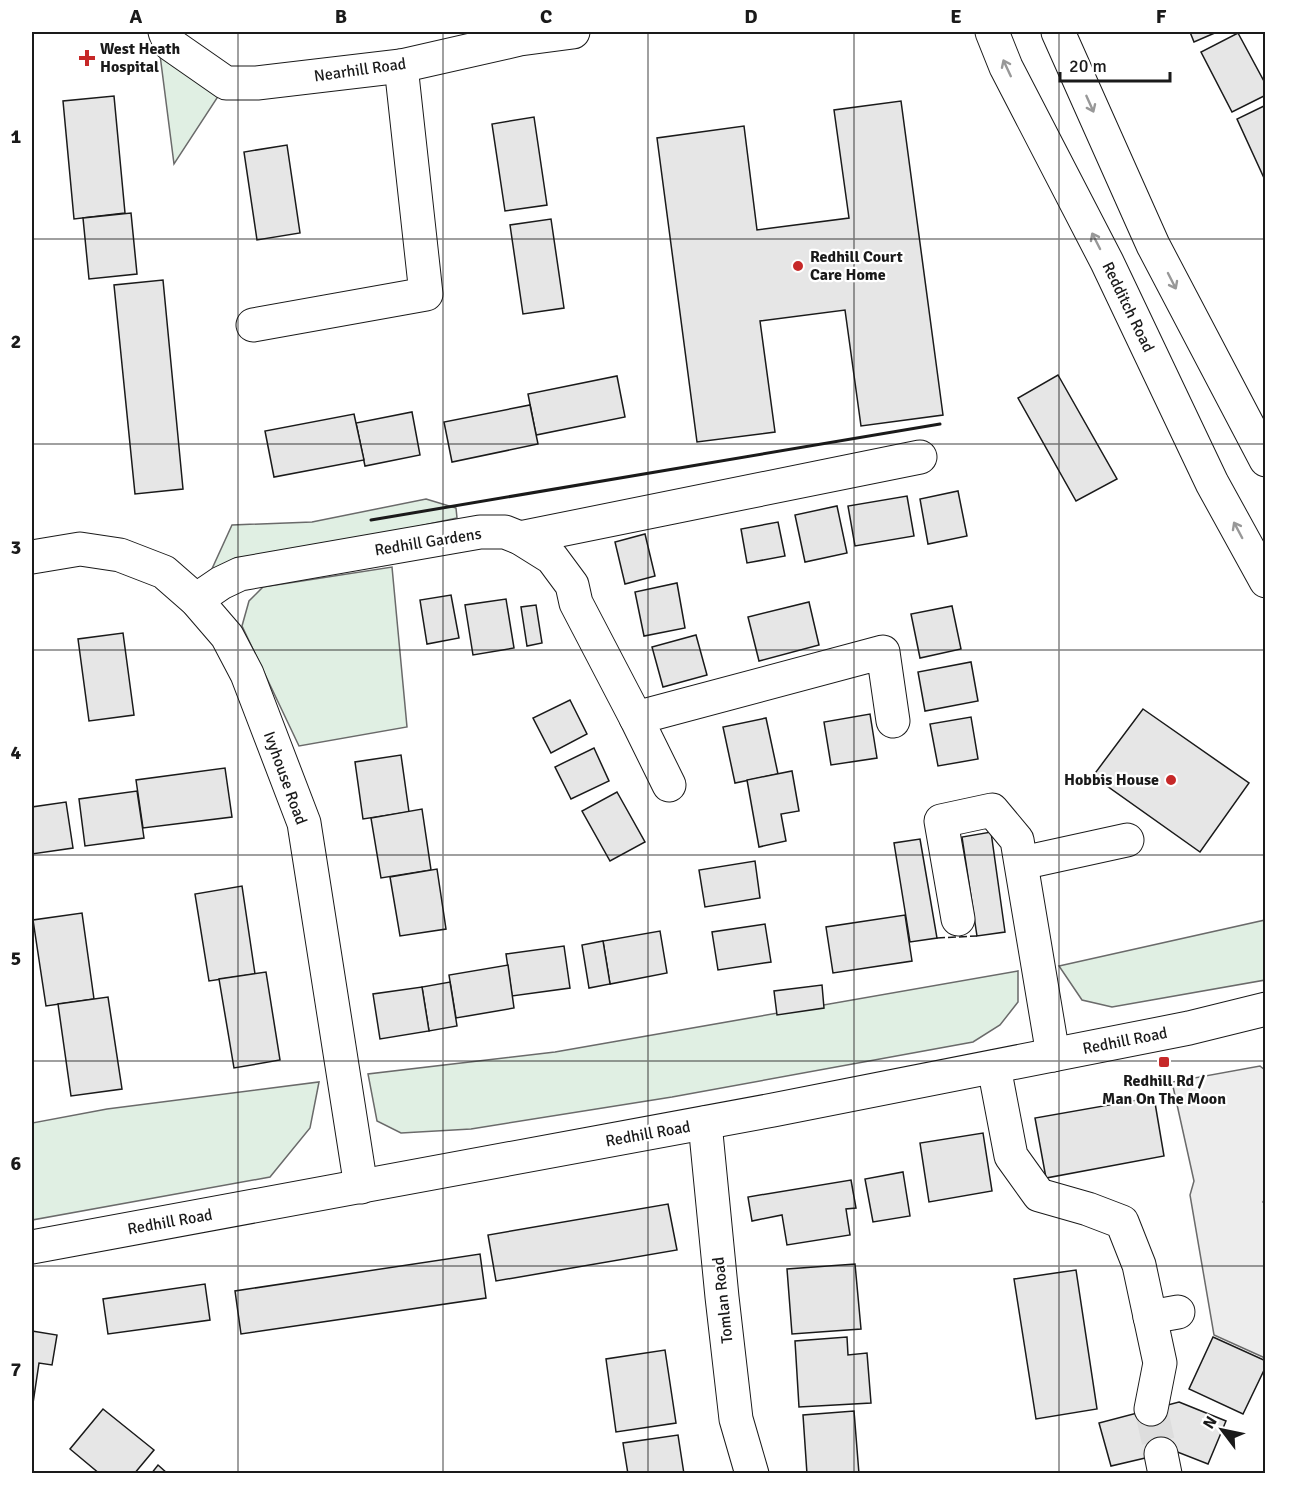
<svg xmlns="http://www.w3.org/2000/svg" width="1297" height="1505" font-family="Signika,sans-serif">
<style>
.green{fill:#e0efe3;stroke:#6a6a6a;stroke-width:1.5}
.parking{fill:#ededed;stroke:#6a6a6a;stroke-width:1.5}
.building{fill:#e6e6e6;stroke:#1a1a1a;stroke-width:1.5}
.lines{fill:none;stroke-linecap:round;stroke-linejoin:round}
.minor-tunnel{stroke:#ddd;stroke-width:33;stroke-dasharray:33 16;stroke-linecap:butt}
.minor-casing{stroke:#1a1a1a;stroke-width:35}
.highway-casing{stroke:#1a1a1a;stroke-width:35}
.minor{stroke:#fff;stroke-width:33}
.highway{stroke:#fff;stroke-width:33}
.fence{stroke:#1a1a1a;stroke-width:1.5;stroke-dasharray:8 3;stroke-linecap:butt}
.wall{stroke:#1a1a1a;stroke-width:3}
.oneway{stroke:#989898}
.grid{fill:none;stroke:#1a1a1a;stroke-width:1.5;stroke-opacity:0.55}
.poi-dot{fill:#c62828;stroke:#fff;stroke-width:2}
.labels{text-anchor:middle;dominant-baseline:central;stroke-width:4.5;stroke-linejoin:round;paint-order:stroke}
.poi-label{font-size:16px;font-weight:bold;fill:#1a1a1a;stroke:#fff;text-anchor:start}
.street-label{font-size:16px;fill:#1a1a1a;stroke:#fff}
.neatline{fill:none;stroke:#1a1a1a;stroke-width:2}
.grid-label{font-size:20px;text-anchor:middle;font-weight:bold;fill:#1a1a1a}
</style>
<rect width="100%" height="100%" fill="#fff"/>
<!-- green -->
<g class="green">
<polygon points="159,47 219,95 174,164"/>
<polygon points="426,499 456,508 457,518 211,571 232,525 312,522"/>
<polygon points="392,567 407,727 299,746 242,626 249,601 263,587"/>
<polygon points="1265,920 1265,980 1112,1007 1082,1000 1059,966"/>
<polygon points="1018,971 1018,1002 1000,1025 973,1042 672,1097 471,1129 401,1133 377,1121 368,1074 555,1052"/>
<polygon points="319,1082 310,1128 270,1177 32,1220 32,1123 107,1109"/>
</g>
<!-- parking -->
<polygon class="parking" points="1260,1066 1266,1071 1266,1196 1263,1202 1266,1204 1265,1358 1214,1335 1190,1195 1194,1181 1172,1082"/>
<!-- building -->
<g class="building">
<polygon points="1190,32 1217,32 1194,42"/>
<polygon points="1238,33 1266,85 1266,95 1232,112 1201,52"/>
<polygon points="114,96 125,213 74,219 63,101"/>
<polygon points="901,101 943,415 861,426 845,310 760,321 775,432 697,442 657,138 744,126 757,230 849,218 834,110"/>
<polygon points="1266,105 1266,177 1264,178 1237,119"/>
<polygon points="534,117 547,205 505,211 492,124"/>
<polygon points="287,145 300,233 257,240 244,152"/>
<polygon points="131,213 137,274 89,279 83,218"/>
<polygon points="551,219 564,308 523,314 510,225"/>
<polygon points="163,280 183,489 135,494 114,285"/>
<polygon points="1058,375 1117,479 1076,501 1018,398"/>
<polygon points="617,376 625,417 536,435 528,394"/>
<polygon points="530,405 538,444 452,462 444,422"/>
<polygon points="412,412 420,455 365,466 356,423"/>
<polygon points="354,414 364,460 274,477 265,431"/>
<polygon points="958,491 967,536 928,544 920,499"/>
<polygon points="907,496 914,536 855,546 848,506"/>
<polygon points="837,506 847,553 805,562 795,515"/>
<polygon points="778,522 785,556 747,563 741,529"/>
<polygon points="645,534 655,576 625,584 615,542"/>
<polygon points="677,583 685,628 644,636 635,592"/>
<polygon points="451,595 459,638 427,644 420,600"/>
<polygon points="506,599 514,648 473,655 465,605"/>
<polygon points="809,602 819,645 759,661 748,617"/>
<polygon points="536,605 542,643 527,646 521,607"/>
<polygon points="952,606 961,649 920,658 911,614"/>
<polygon points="123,633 134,715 89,721 78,639"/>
<polygon points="696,635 707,675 663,687 652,647"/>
<polygon points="971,662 978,701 925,711 918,672"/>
<polygon points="570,700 587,734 551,753 533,718"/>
<polygon points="1143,709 1249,783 1200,852 1093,776"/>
<polygon points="870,714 877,758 831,765 824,722"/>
<polygon points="971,717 978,759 938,766 930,724"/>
<polygon points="766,718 778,774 735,783 723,727"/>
<polygon points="594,748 609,781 571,799 555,767"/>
<polygon points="401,755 409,812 363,819 355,762"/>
<polygon points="225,768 232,817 143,828 136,780"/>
<polygon points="792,771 799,811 781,814 786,841 759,847 747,780"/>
<polygon points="137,791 144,838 85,846 79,799"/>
<polygon points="617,792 645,842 610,861 582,811"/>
<polygon points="66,802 73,848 32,854 32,807"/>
<polygon points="422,809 431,870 381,878 371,818"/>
<polygon points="991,832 1005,932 977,936 962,837"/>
<polygon points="920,839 937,938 910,942 894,843"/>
<polygon points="755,861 760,898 705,907 699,870"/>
<polygon points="437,869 446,929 400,936 390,877"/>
<polygon points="242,886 255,974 209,981 195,894"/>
<polygon points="82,913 94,999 46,1006 33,920"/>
<polygon points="905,915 912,961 833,973 826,927"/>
<polygon points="765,924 771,962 718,970 712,932"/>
<polygon points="660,931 667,973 610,984 603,941"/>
<polygon points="603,941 610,984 589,988 582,945"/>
<polygon points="564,946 570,988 512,996 506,954"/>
<polygon points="508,965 514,1008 456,1018 449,975"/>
<polygon points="266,972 280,1060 234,1068 219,979"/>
<polygon points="450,982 457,1026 429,1031 422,987"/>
<polygon points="822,985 824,1008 777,1015 774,991"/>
<polygon points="422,987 429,1031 380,1039 373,994"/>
<polygon points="108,997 122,1089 71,1096 58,1004"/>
<polygon points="1154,1097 1164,1156 1046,1178 1035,1118"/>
<polygon points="983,1133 992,1191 929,1202 920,1143"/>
<polygon points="903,1172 910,1216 873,1222 865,1179"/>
<polygon points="851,1180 856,1208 846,1209 850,1235 787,1245 782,1215 752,1221 748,1197"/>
<polygon points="668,1204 677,1250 496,1281 488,1235"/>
<polygon points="480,1254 486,1298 241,1334 235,1291"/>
<polygon points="855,1264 861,1329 792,1334 787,1269"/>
<polygon points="1076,1270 1097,1409 1036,1419 1014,1279"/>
<polygon points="205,1284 210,1320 108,1334 103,1299"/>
<polygon points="32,1331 57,1335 52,1365 39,1363 32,1410"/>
<polygon points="847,1337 848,1355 867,1353 871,1403 799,1407 795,1341"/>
<polygon points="1213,1337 1266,1361 1266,1366 1243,1414 1189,1389"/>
<polygon points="665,1350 676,1423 616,1432 606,1359"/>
<polygon points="1179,1402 1226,1421 1208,1464 1175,1451 1111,1466 1099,1423"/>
<polygon points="103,1409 154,1450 134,1474 100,1474 70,1449"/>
<polygon points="854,1411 859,1474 807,1474 803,1415"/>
<polygon points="678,1435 684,1474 628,1474 623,1443"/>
<polygon points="158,1465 168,1474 151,1474"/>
</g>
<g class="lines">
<!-- minor-tunnel -->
<polyline class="minor-tunnel" points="1151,1409 1161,1454"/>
<!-- minor casing -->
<g class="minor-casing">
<g id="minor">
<polyline points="165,32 170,44 226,83 257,83 401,66 520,39 573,32"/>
<polyline points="253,325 426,294 401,66"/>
<polyline points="520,538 920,457"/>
<polyline points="32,557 80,549 120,555 164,572 196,600 227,636 247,674 304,823 361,1187"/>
<polyline points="196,600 221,583 240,574 480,532 505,532 520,538 552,558 572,585 576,603 636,718"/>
<polyline points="669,785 636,718 883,652 893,721"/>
<polyline points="1022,863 1127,840"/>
<polyline points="958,919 941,821 992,810 1017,840 1053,1055"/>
<polyline points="994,1067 1011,1156 1039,1195 1088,1209 1122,1222 1139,1265 1160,1363 1151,1409"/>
<polyline points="705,1123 722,1297 736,1419 752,1474"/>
<polyline points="32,1247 773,1110 1189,1028 1266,1009"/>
<polyline points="1150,1317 1178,1312"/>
<polyline points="1161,1454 1165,1474"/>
</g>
</g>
<!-- highway casing -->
<g class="highway-casing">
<g id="highway">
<polyline points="992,32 1006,67 1107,262 1212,483 1266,581"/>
<polyline points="1058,32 1153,245 1266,460"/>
</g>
</g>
<!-- minor -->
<use href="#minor" class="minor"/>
<!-- highway -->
<use href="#highway" class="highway"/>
<!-- fence -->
<polyline class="fence" points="937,938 977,936"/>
<!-- wall -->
<polyline class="wall" points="371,520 940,424"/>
</g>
<!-- one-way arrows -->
<defs><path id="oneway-shaft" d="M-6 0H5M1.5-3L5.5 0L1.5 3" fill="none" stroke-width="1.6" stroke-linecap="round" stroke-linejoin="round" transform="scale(1.5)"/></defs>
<g class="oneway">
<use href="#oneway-shaft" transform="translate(1007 68) rotate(-115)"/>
<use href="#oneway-shaft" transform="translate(1090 104) rotate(66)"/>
<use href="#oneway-shaft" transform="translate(1096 241) rotate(-117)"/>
<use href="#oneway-shaft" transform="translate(1172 281) rotate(63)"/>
<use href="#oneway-shaft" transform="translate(1238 530) rotate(-118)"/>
</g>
<!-- grid -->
<path class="grid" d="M238 32V1474M443 32V1474M648 32V1474M854 32V1474M1059 32V1474M32 239H1266M32 444H1266M32 650H1266M32 855H1266M32 1061H1266M32 1266H1266"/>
<!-- markers -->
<g class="poi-dot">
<path d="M84 49h6v6h6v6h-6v6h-6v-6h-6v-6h6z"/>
<circle cx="798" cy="266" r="6"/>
<circle cx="1171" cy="780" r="6"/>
<rect x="1158" y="1056" width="12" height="12" rx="3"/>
</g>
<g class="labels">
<!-- poi labels -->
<g class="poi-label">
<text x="100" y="49">West Heath<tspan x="100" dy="18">Hospital</tspan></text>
<text x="810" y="257">Redhill Court<tspan x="810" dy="18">Care Home</tspan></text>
<text x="1159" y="780" text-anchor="end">Hobbis House</text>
<text x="1164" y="1081" text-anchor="middle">Redhill Rd /<tspan x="1164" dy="18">Man On The Moon</tspan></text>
</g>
<!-- street labels -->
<g class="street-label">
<text transform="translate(360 70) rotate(-8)">Nearhill Road</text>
<text transform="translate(1128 307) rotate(64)">Redditch Road</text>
<text transform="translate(428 542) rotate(-9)">Redhill Gardens</text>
<text transform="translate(285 778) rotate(70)">Ivyhouse Road</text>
<text transform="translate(1125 1041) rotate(-11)">Redhill Road</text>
<text transform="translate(648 1134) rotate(-10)">Redhill Road</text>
<text transform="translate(170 1222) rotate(-10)">Redhill Road</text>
<text transform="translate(723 1300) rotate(-96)">Tomlan Road</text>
</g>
</g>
<!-- border -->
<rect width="1297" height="1505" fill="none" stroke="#ffffff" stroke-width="66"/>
<!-- north arrow -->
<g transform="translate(1222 1430) rotate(302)" stroke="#ffffff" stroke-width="4.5" paint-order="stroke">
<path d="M0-4.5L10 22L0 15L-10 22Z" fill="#1a1a1a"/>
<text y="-9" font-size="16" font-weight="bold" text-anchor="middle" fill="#1a1a1a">N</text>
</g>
<!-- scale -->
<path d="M1060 72v9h110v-9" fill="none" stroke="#1a1a1a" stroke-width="3"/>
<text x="1069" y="72" font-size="18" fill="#1a1a1a" stroke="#ffffff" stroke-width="4.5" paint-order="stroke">20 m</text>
<rect x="33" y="33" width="1231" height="1439" class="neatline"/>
<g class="grid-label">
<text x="136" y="23">A</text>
<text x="341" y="23">B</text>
<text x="546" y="23">C</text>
<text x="751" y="23">D</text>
<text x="956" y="23">E</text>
<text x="1161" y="23">F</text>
<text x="16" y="143">1</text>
<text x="16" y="348">2</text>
<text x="16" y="554">3</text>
<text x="16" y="759">4</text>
<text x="16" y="965">5</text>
<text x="16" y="1170">6</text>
<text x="16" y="1376">7</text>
</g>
</svg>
